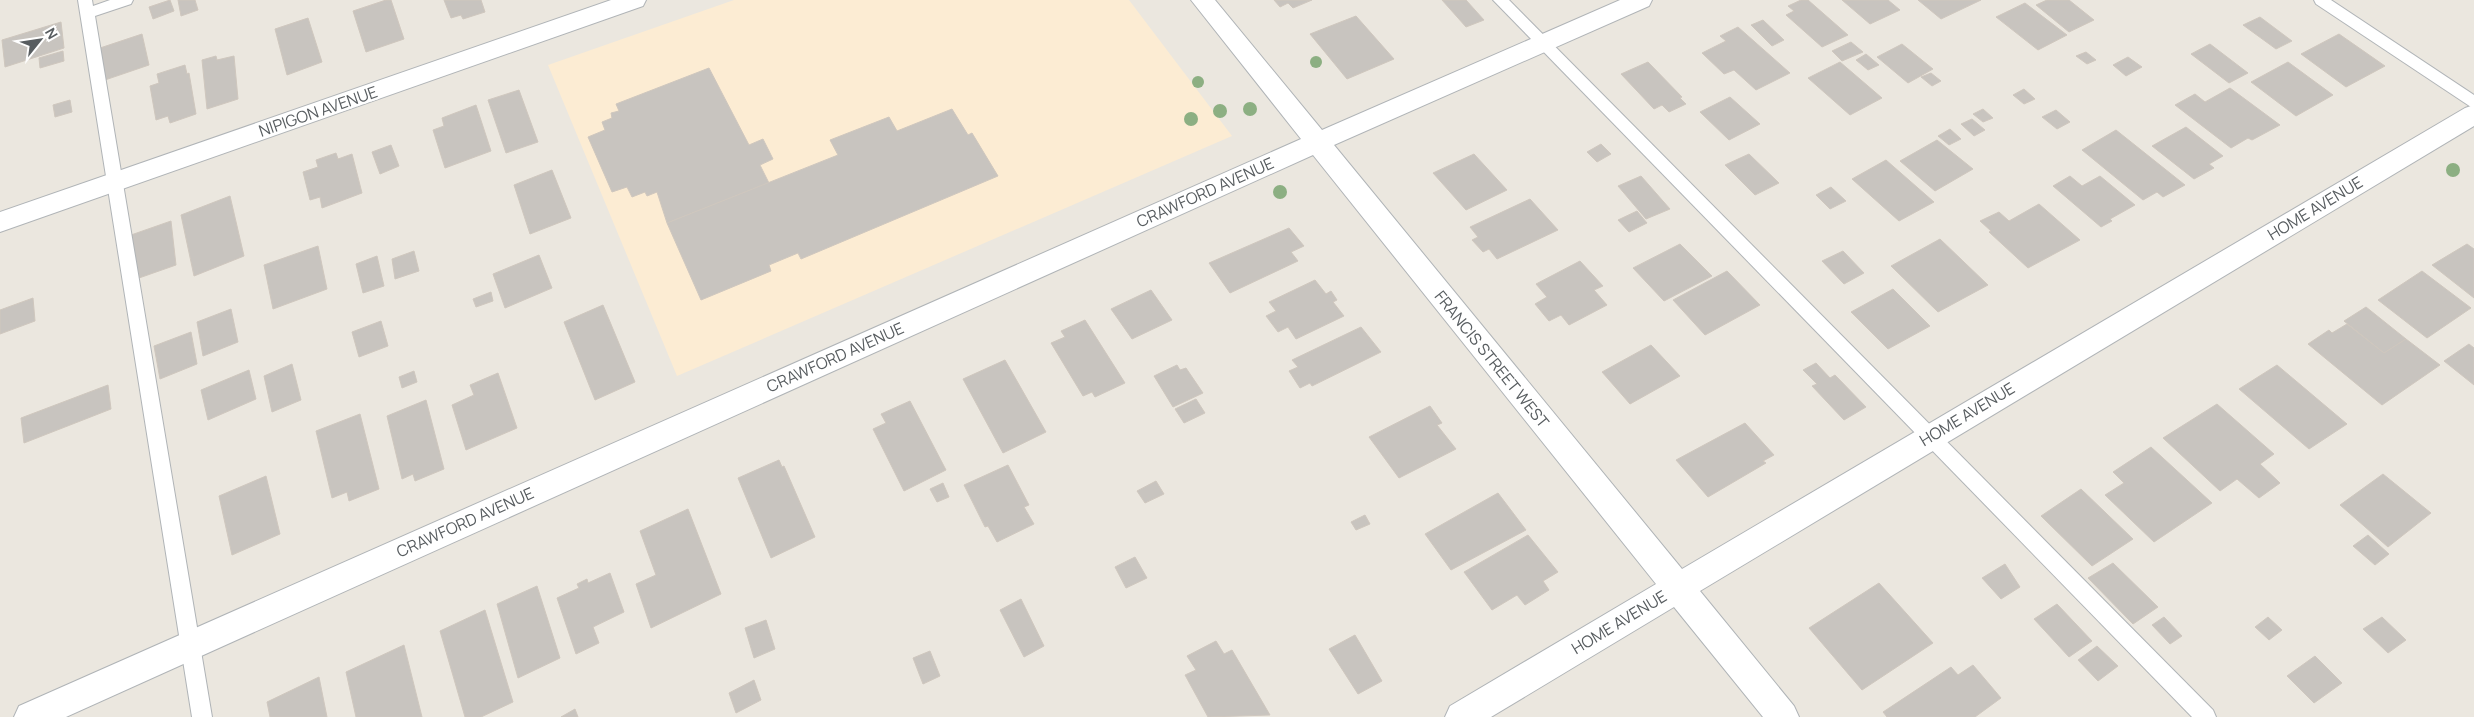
<svg xmlns="http://www.w3.org/2000/svg" width="2474" height="717" font-family="Manrope,sans-serif">
<style>
.commercial{fill:#fcecd3}
.building{fill:#c8c4bf;stroke:#cfc7be}
.lines{fill:none;stroke-linecap:round;stroke-linejoin:round}
.service-casing{stroke:#b0b4b7;stroke-width:2}
.minor-casing{stroke:#b0b4b7;stroke-width:2}
.service{fill:#fff;fill-rule:evenodd}
.minor{fill:#fff;fill-rule:evenodd}
.tree{fill:#8caf82}
.labels{text-anchor:middle;dominant-baseline:central;stroke-width:4.5;stroke-linejoin:round;paint-order:stroke}
.street-label{font-size:16px;fill:#585d60;stroke:#fff}
</style>
<rect width="100%" height="100%" fill="#ebe7df"/>
<!-- commercial -->
<polygon class="commercial" points="734,0 1129,0 1232,136 677,376 548,65"/>
<!-- building -->
<g class="building">
<polygon points="170,0 174,11 153,19 149,7"/>
<polygon points="178,0 195,0 198,10 181,16"/>
<polygon points="386,0 391,0 404,39 366,52 353,11"/>
<polygon points="444,0 481,0 485,12 463,19 461,15 451,18"/>
<polygon points="1274,0 1312,0 1293,8 1288,3 1280,7"/>
<polygon points="1442,0 1466,0 1484,20 1466,27"/>
<polygon points="1801,0 1808,0 1848,35 1822,47 1786,15 1794,11 1788,6"/>
<polygon points="1842,0 1888,0 1900,10 1870,24"/>
<polygon points="1918,0 1981,0 1941,19"/>
<polygon points="2047,0 2069,0 2094,20 2069,32 2036,5"/>
<polygon points="2025,3 2067,35 2038,50 1996,17"/>
<polygon points="1356,16 1394,59 1347,79 1310,34"/>
<polygon points="2260,17 2292,41 2276,49 2243,25"/>
<polygon points="308,18 322,62 287,75 275,29"/>
<polygon points="1763,20 1784,40 1772,46 1751,25"/>
<polygon points="61,22 64,48 5,67 2,40"/>
<polygon points="1738,27 1790,73 1756,90 1734,70 1724,74 1702,53 1726,41 1720,36"/>
<polygon points="142,34 149,65 102,81 97,49"/>
<polygon points="2339,34 2385,66 2346,87 2301,54"/>
<polygon points="1851,42 1863,52 1842,61 1832,51"/>
<polygon points="1902,44 1933,69 1908,83 1877,57"/>
<polygon points="2210,44 2248,73 2229,83 2191,54"/>
<polygon points="63,51 64,61 40,68 39,58"/>
<polygon points="2086,52 2096,60 2087,64 2076,56"/>
<polygon points="1866,54 1879,65 1868,70 1856,60"/>
<polygon points="216,56 217,60 234,56 238,99 207,109 202,60"/>
<polygon points="2128,57 2142,67 2126,76 2113,65"/>
<polygon points="1648,62 1682,97 1680,98 1686,104 1669,112 1662,105 1654,109 1621,74"/>
<polygon points="1840,62 1882,98 1850,115 1808,78"/>
<polygon points="2288,62 2333,95 2296,116 2251,82"/>
<polygon points="185,65 187,74 189,73 196,114 170,123 168,116 156,120 150,86 159,83 157,74"/>
<polygon points="709,68 749,145 763,139 773,159 760,165 769,183 667,223 657,192 647,196 645,192 632,197 627,187 612,192 588,137 605,130 602,122 612,118 611,113 619,111 616,104"/>
<polygon points="1931,73 1941,81 1932,86 1921,77"/>
<polygon points="2230,88 2280,125 2252,140 2248,138 2231,148 2175,105 2195,94 2205,102"/>
<polygon points="2024,89 2035,99 2024,104 2013,95"/>
<polygon points="519,90 538,142 506,153 488,100"/>
<polygon points="1730,97 1760,124 1729,140 1700,112"/>
<polygon points="70,100 72,112 55,117 53,105"/>
<polygon points="476,105 491,151 445,168 433,130 444,126 442,118"/>
<polygon points="952,109 968,135 972,133 998,176 801,259 798,253 769,265 771,271 701,300 667,223 838,155 830,140 889,117 897,131"/>
<polygon points="1983,109 1993,118 1983,122 1973,114"/>
<polygon points="2056,110 2070,122 2057,129 2042,117"/>
<polygon points="1972,119 1985,130 1974,136 1961,124"/>
<polygon points="2186,127 2223,156 2209,164 2214,168 2194,179 2152,146"/>
<polygon points="1950,129 1961,139 1949,145 1938,136"/>
<polygon points="2116,130 2185,185 2163,197 2157,192 2143,200 2082,150"/>
<polygon points="1937,140 1973,169 1935,191 1900,161"/>
<polygon points="1601,144 1611,154 1597,162 1587,152"/>
<polygon points="391,145 399,166 380,174 372,152"/>
<polygon points="336,153 338,159 352,154 362,193 322,208 320,197 310,200 303,172 318,167 316,160"/>
<polygon points="1474,154 1507,190 1466,210 1433,173"/>
<polygon points="1749,154 1779,183 1755,195 1725,165"/>
<polygon points="1886,160 1934,202 1899,221 1852,179"/>
<polygon points="552,170 571,218 530,234 514,185"/>
<polygon points="1641,176 1670,209 1646,219 1618,186"/>
<polygon points="2070,176 2082,186 2100,176 2135,205 2110,219 2112,221 2101,227 2053,186"/>
<polygon points="1831,187 1846,201 1830,209 1816,195"/>
<polygon points="230,196 244,256 194,276 181,215"/>
<polygon points="1530,199 1558,230 1497,259 1489,249 1483,252 1472,240 1478,237 1470,227"/>
<polygon points="2039,204 2080,240 2028,268 1989,232 1991,231 1980,221 1999,212 2009,221"/>
<polygon points="1637,211 1647,223 1629,232 1618,220"/>
<polygon points="171,221 176,265 139,278 138,270 136,271 131,235"/>
<polygon points="1289,228 1304,246 1291,252 1298,261 1230,293 1209,263"/>
<polygon points="1940,239 1988,285 1938,312 1891,266"/>
<polygon points="1680,244 1712,276 1664,301 1633,268"/>
<polygon points="2467,244 2474,249 2474,298 2432,265"/>
<polygon points="318,246 327,289 273,309 264,265"/>
<polygon points="414,251 419,271 395,279 392,259"/>
<polygon points="1843,251 1864,273 1844,284 1822,261"/>
<polygon points="539,255 552,288 505,308 493,274"/>
<polygon points="377,256 384,286 363,293 356,264"/>
<polygon points="1580,261 1603,286 1594,290 1607,305 1569,325 1561,315 1549,321 1535,304 1547,297 1536,284"/>
<polygon points="1727,271 1760,305 1705,335 1673,300"/>
<polygon points="2422,271 2471,308 2427,338 2378,300"/>
<polygon points="1315,280 1326,294 1331,291 1337,300 1333,302 1344,316 1296,339 1288,327 1278,332 1266,316 1276,311 1269,302"/>
<polygon points="1893,289 1930,326 1888,349 1851,312"/>
<polygon points="1151,290 1172,320 1132,339 1111,309"/>
<polygon points="491,292 493,301 476,307 473,299"/>
<polygon points="33,298 35,321 0,334 0,310"/>
<polygon points="603,305 635,382 595,400 564,322"/>
<polygon points="2366,307 2406,339 2384,353 2344,321"/>
<polygon points="231,309 238,342 203,356 197,322"/>
<polygon points="1085,320 1125,383 1095,397 1092,392 1083,396 1051,343 1065,337 1061,331"/>
<polygon points="381,321 388,346 359,357 352,332"/>
<polygon points="2347,324 2384,353 2406,339 2440,365 2382,405 2308,344 2329,330 2332,333"/>
<polygon points="1361,327 1381,352 1312,386 1310,383 1300,388 1289,371 1298,367 1292,360"/>
<polygon points="191,332 197,364 160,379 154,346"/>
<polygon points="2469,344 2474,348 2474,385 2444,361"/>
<polygon points="1651,345 1680,376 1630,404 1602,372"/>
<polygon points="1005,360 1046,432 1003,453 963,379"/>
<polygon points="1816,363 1830,378 1835,375 1866,407 1844,420 1812,386 1817,384 1803,370"/>
<polygon points="292,364 301,400 272,412 264,376"/>
<polygon points="1177,365 1180,370 1186,368 1203,393 1173,407 1154,376"/>
<polygon points="2277,365 2347,424 2309,449 2239,389"/>
<polygon points="249,370 256,399 208,420 201,390"/>
<polygon points="414,371 417,382 402,388 399,377"/>
<polygon points="498,373 517,428 466,450 452,405 474,395 470,385"/>
<polygon points="108,385 111,409 24,443 21,418"/>
<polygon points="1196,399 1205,413 1184,423 1175,409"/>
<polygon points="426,400 444,469 415,481 413,474 402,479 387,416"/>
<polygon points="910,401 946,470 904,491 873,429 886,423 881,414"/>
<polygon points="2217,404 2274,454 2260,464 2280,483 2259,498 2237,479 2220,491 2163,438"/>
<polygon points="1430,406 1442,423 1437,425 1456,449 1399,478 1369,437"/>
<polygon points="360,414 379,489 349,501 347,492 332,498 316,431"/>
<polygon points="1745,423 1774,455 1763,461 1766,463 1708,497 1676,460"/>
<polygon points="2151,447 2212,503 2154,542 2105,495 2124,483 2113,472"/>
<polygon points="779,460 782,467 784,466 815,537 771,558 738,478"/>
<polygon points="1008,465 1029,505 1024,507 1034,524 997,542 988,526 985,527 964,485"/>
<polygon points="2383,474 2431,513 2388,547 2340,505"/>
<polygon points="266,476 280,534 232,555 219,496"/>
<polygon points="1156,481 1164,494 1145,503 1137,491"/>
<polygon points="943,483 949,497 937,502 930,489"/>
<polygon points="2081,489 2133,539 2092,566 2041,516"/>
<polygon points="1498,493 1526,530 1451,570 1425,534"/>
<polygon points="688,509 721,594 651,628 636,584 656,575 640,531"/>
<polygon points="1365,515 1370,524 1356,530 1351,522"/>
<polygon points="1528,535 1558,572 1543,581 1549,590 1525,605 1517,595 1492,610 1464,572"/>
<polygon points="2368,535 2389,554 2375,565 2353,546"/>
<polygon points="1135,557 1147,578 1126,588 1115,567"/>
<polygon points="2113,563 2158,607 2133,624 2088,578"/>
<polygon points="2005,564 2020,587 2001,599 1982,578"/>
<polygon points="610,573 624,612 593,627 599,643 576,654 557,598 579,588 577,584 587,579 588,583"/>
<polygon points="1879,583 1933,643 1862,690 1809,628"/>
<polygon points="537,586 560,658 518,678 497,604"/>
<polygon points="1021,599 1044,646 1024,657 1000,610"/>
<polygon points="2057,604 2092,641 2069,657 2034,619"/>
<polygon points="485,610 513,702 481,717 465,717 440,631"/>
<polygon points="2164,617 2182,636 2170,644 2152,625"/>
<polygon points="2268,617 2282,630 2269,640 2255,627"/>
<polygon points="2382,617 2406,640 2388,653 2363,629"/>
<polygon points="766,620 775,649 754,658 745,628"/>
<polygon points="1355,635 1382,681 1358,694 1329,649"/>
<polygon points="1216,641 1224,654 1232,650 1270,715 1208,717 1185,675 1196,670 1187,656"/>
<polygon points="404,645 422,717 356,717 346,672"/>
<polygon points="2097,646 2118,666 2098,681 2078,660"/>
<polygon points="930,651 940,676 923,684 913,658"/>
<polygon points="2315,656 2342,683 2314,703 2287,676"/>
<polygon points="1973,665 2001,698 1975,717 1887,717 1883,712 1951,667 1958,675"/>
<polygon points="319,677 327,717 270,717 267,702"/>
<polygon points="754,680 761,700 736,713 729,693"/>
<polygon points="575,709 578,717 561,717"/>
</g>
<g class="lines">
<!-- service casing -->
<g class="service-casing">
<g id="service">
<polygon points="78,0 92,0 93,6 110,0 133,0 131,4 95,16 212,717 192,717"/>
<polygon points="1493,0 1509,0 2213,710 2216,717 2192,717"/>
<polygon points="2314,0 2331,0 2474,95 2474,109 2316,4"/>
</g>
</g>
<!-- minor casing -->
<g class="minor-casing">
<g id="minor">
<polygon points="611,0 646,0 643,6 0,232 0,212"/>
<polygon points="1191,0 1215,0 1322,130 1620,0 1652,0 1649,6 1334,145 1682,569 2465,108 2474,105 2474,126 1700,591 1794,706 1799,717 1763,717 1674,607 1491,717 1445,717 1450,706 1656,584 1313,155 66,717 14,717 19,706 1301,139"/>
</g>
</g>
<!-- service -->
<use href="#service" class="service"/>
<!-- minor -->
<use href="#minor" class="minor"/>
</g>
<!-- trees -->
<g class="tree">
<circle cx="1316" cy="62" r="6"/>
<circle cx="1198" cy="82" r="6"/>
<circle cx="1250" cy="109" r="7"/>
<circle cx="1220" cy="111" r="7"/>
<circle cx="1191" cy="119" r="7"/>
<circle cx="2453" cy="170" r="7"/>
<circle cx="1280" cy="192" r="7"/>
</g>
<g class="labels">
<!-- street labels -->
<g class="street-label">
<text transform="translate(318 111) rotate(-19)">NIPIGON AVENUE</text>
<text transform="translate(1205 192) rotate(-24)">CRAWFORD AVENUE</text>
<text transform="translate(2315 208) rotate(-31)">HOME AVENUE</text>
<text transform="translate(835 357) rotate(-24)">CRAWFORD AVENUE</text>
<text transform="translate(1492 359) rotate(51)">FRANCIS STREET WEST</text>
<text transform="translate(1967 414) rotate(-31)">HOME AVENUE</text>
<text transform="translate(465 522) rotate(-24)">CRAWFORD AVENUE</text>
<text transform="translate(1619 622) rotate(-31)">HOME AVENUE</text>
</g>
</g>
<!-- north arrow -->
<g transform="translate(40 40) rotate(60)" stroke="#ffffff" stroke-width="4" paint-order="stroke">
<path d="M0-4L9 19L0 12L-9 19Z" fill="#585d60"/>
<text y="-8" font-size="14" font-weight="bold" text-anchor="middle" fill="#585d60">N</text>
</g>
</svg>
